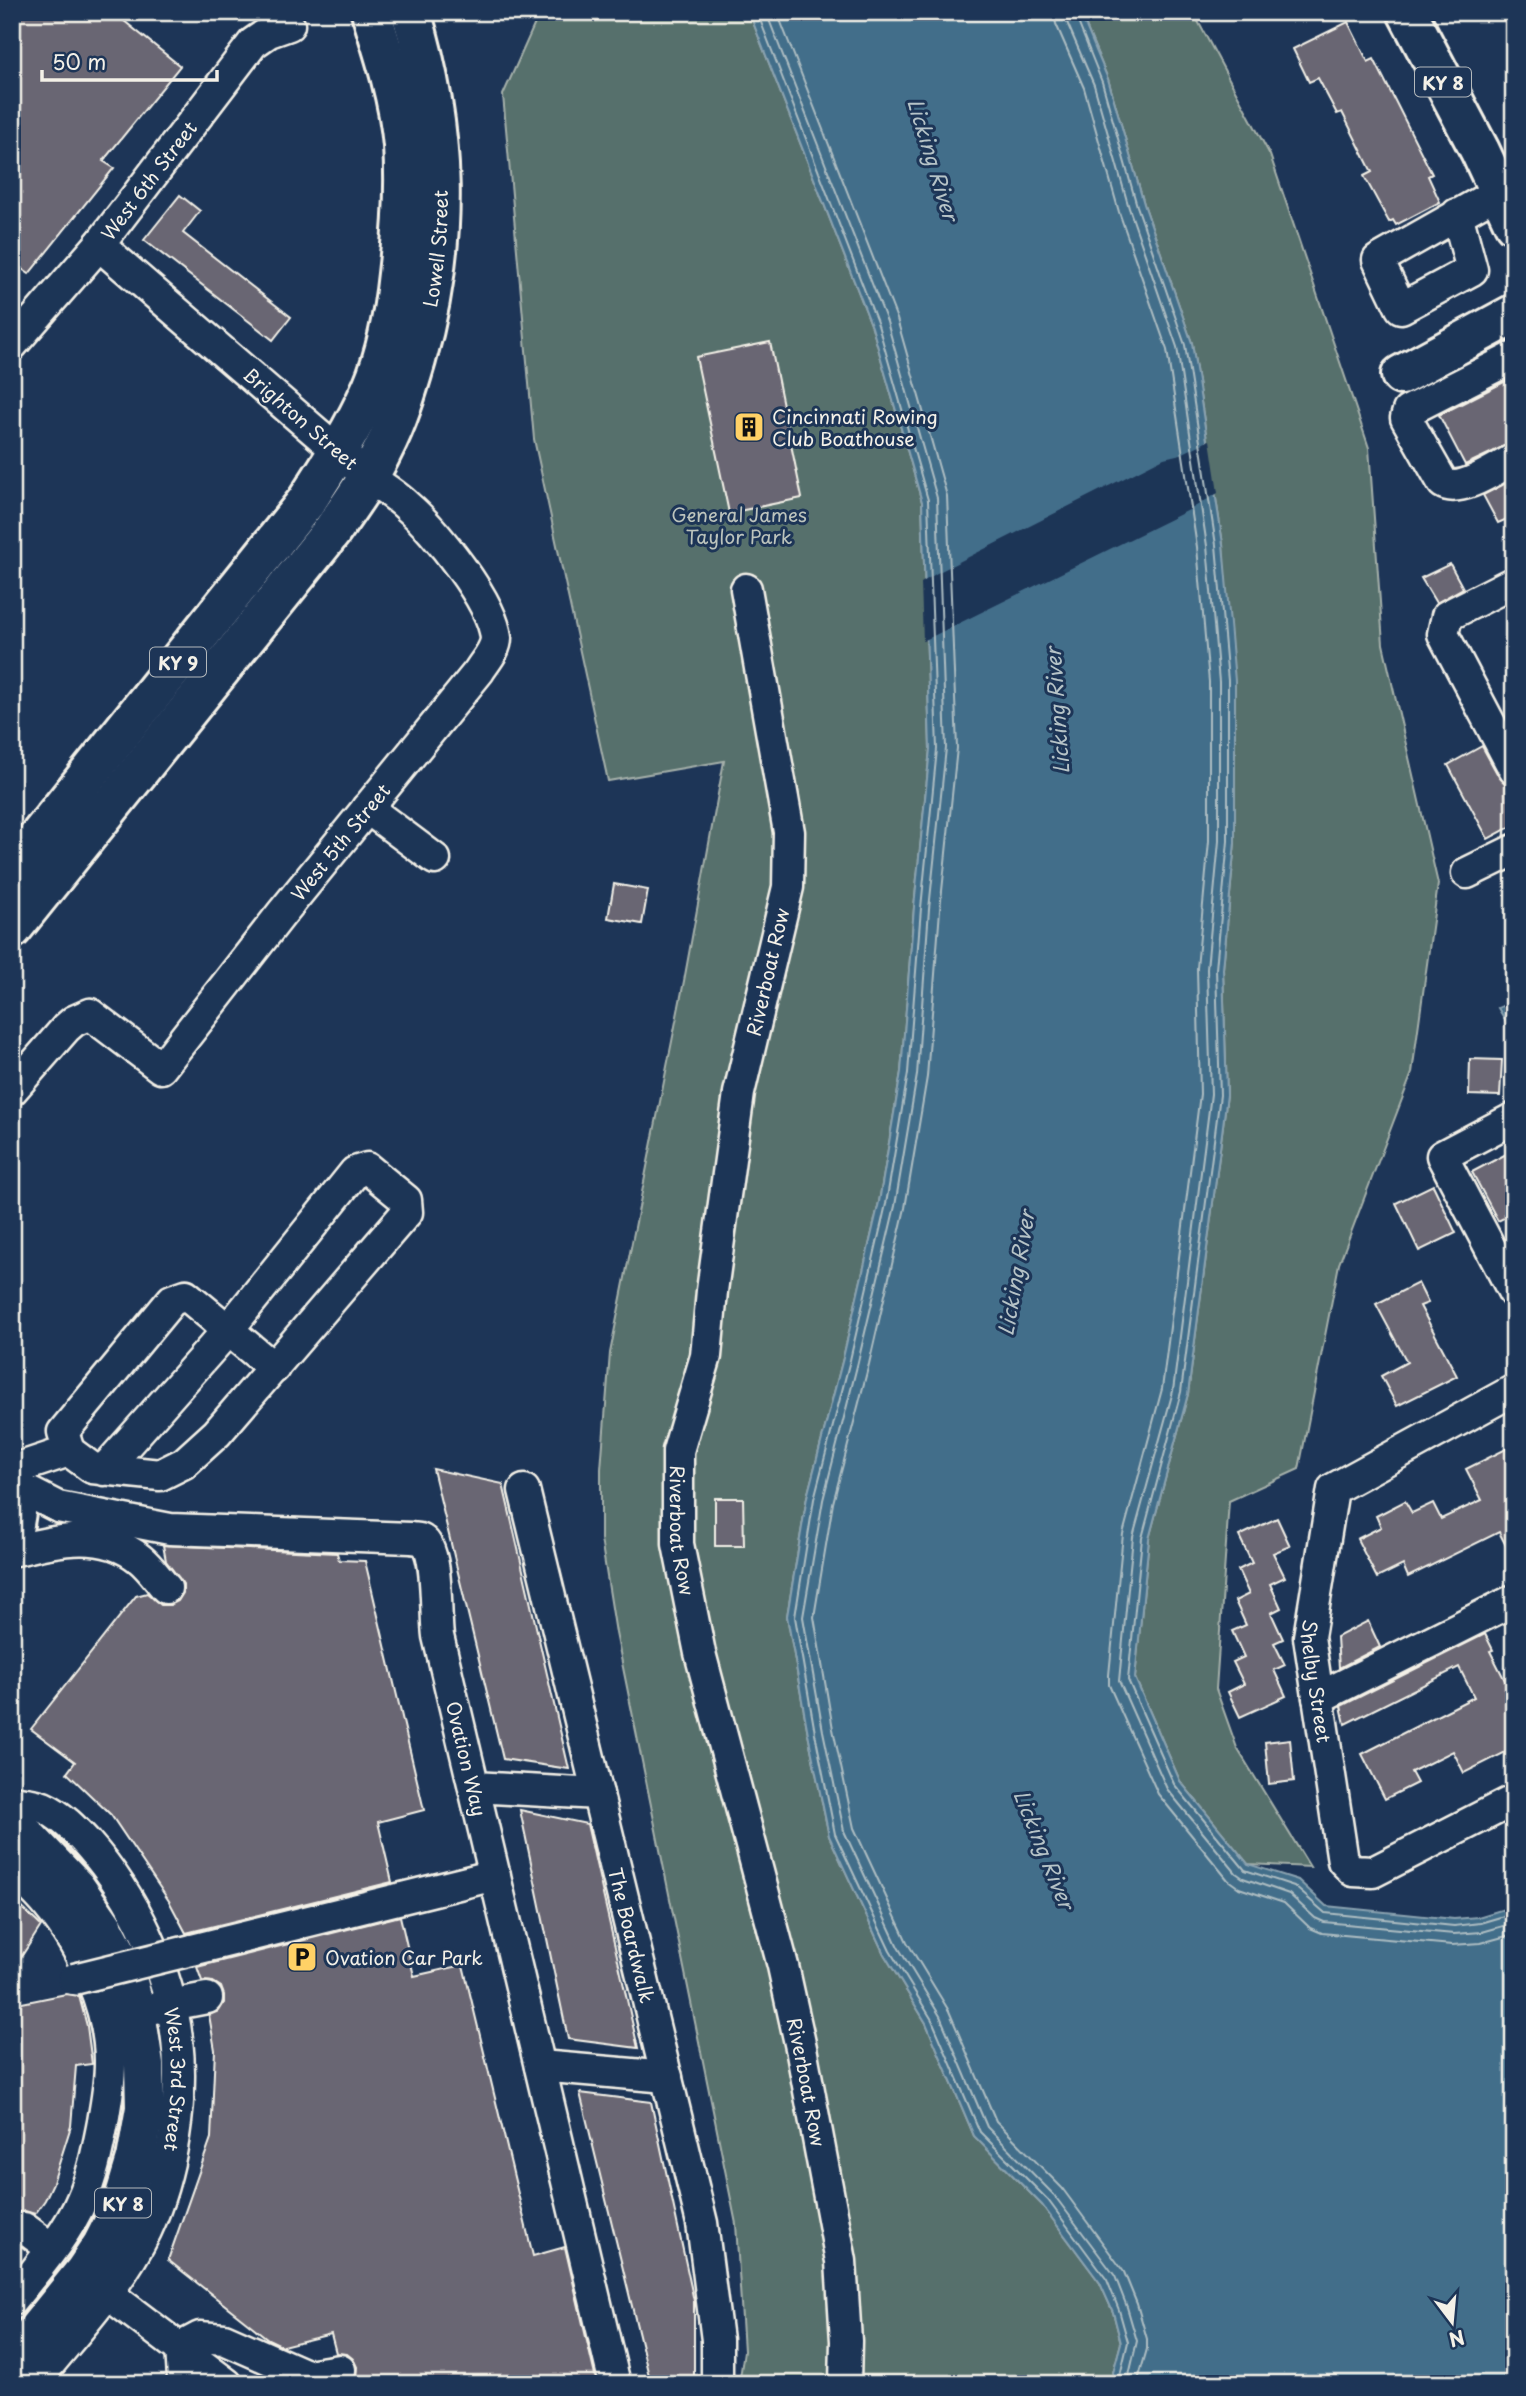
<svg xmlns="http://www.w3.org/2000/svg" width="1526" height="2396" font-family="'Playpen Sans',sans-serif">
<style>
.green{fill:#566f6c;stroke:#a5b0aa;stroke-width:2}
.water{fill:#436e8a;stroke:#8aa2b0;stroke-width:2}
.pier{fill:#1d3557}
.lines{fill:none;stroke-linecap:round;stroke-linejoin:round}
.shore{stroke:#adbdc2;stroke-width:2}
.building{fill:#696673;stroke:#f4f1e8;stroke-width:2}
.minor-casing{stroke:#f4f1e8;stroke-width:35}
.major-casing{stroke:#f4f1e8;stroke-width:44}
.minor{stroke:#1d3557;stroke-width:30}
.major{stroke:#1d3557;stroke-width:38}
.minor-bridge-casing{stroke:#f4f1e8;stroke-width:35;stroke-linecap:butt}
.minor-bridge{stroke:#1d3557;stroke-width:30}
.labels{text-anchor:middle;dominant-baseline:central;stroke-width:6;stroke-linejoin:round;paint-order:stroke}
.shield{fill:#1d3557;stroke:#b4b9bc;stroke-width:2}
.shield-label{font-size:18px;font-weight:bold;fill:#f4f1e8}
.street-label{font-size:19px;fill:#f4f1e8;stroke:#1d3557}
.poi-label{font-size:19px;fill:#f4f1e8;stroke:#1d3557;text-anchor:start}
.park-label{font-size:19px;fill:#bdc4bd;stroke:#1d3557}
.water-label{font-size:21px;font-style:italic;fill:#b6c3c7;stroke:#1d3557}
</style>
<rect width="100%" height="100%" fill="#1d3557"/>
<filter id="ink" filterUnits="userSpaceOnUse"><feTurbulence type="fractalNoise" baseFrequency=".0143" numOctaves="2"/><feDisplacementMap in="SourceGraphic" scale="14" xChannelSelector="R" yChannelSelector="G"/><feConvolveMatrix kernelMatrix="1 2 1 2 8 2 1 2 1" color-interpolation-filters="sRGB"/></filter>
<g filter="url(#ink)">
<!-- green -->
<g class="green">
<polygon points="540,12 749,12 872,327 922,502 930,749 914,907 901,1072 879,1202 843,1358 807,1497 787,1616 808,1734 829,1836 884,1954 926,2023 974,2136 1042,2205 1100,2283 1113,2312 1121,2343 1110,2384 739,2384 744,2351 736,2224 616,1633 601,1539 601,1469 610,1353 684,981 724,761 608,781 534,439 503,95"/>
<polygon points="1080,12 1193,12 1270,155 1369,448 1383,644 1438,884 1412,1073 1339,1264 1299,1469 1229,1501 1216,1689 1237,1748 1310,1867 1248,1864 1180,1781 1135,1678 1149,1539 1188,1394 1227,1095 1223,969 1235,842 1223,544 1192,343 1144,204 1108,79"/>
</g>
<!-- water -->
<g class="water">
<polygon points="749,12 1080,12 1108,79 1144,204 1192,343 1223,544 1235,681 1235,842 1223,969 1227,1095 1188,1394 1149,1539 1135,1678 1180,1781 1248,1864 1298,1880 1326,1906 1454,1919 1478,1917 1514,1906 1514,2384 1110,2384 1121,2343 1113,2312 1100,2283 1042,2205 974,2136 926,2023 884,1954 829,1836 808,1734 787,1616 807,1497 843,1358 879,1202 901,1072 914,907 930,749 922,502 872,327"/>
<polygon points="1514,1001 1514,1045 1510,1045 1510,1028 1498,1008"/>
</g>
<!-- pier -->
<polygon class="pier" points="1210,440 1218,493 1191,509 923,641 921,583 937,573 1164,458 1181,454"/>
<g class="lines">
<!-- shore -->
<g class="shore">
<polyline points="757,12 878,325 928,500 937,749 921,908 908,1073 886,1204 850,1360 814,1499 795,1617 815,1733 835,1834 890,1951 932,2020 980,2132 1048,2200 1107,2280 1119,2310 1128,2342 1118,2384"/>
<polyline points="766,12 887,322 937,498 946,748 929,909 917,1075 895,1206 858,1362 823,1500 803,1617 823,1731 844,1831 898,1947 940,2016 987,2127 1054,2195 1115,2276 1127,2307 1137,2341 1127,2384"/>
<polyline points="777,12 897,319 947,496 957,748 940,910 927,1077 905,1208 869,1364 833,1503 814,1617 833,1729 854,1828 907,1942 949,2011 996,2121 1062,2188 1124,2272 1137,2304 1147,2339 1147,2349 1137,2384"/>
<polyline points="1054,12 1056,24 1084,88 1119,212 1167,350 1197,547 1209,682 1209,841 1197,968 1200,1094 1162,1389 1123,1534 1109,1675 1109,1685 1158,1794 1228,1880 1239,1888 1284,1903 1310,1928 1322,1933 1452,1945 1481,1943 1514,1934"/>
<polyline points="1065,12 1066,20 1094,85 1129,208 1177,347 1207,546 1219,682 1219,841 1207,969 1211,1094 1173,1391 1133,1537 1119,1681 1167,1789 1236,1873 1243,1878 1289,1894 1315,1918 1324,1922 1454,1934 1482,1932 1514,1923"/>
<polyline points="1074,12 1102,82 1137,206 1185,345 1216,545 1228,681 1228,841 1216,969 1220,1095 1181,1392 1142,1538 1128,1680 1174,1784 1245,1870 1294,1886 1325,1913 1454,1926 1480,1923 1514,1913"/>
</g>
</g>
<!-- building -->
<g class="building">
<polygon points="12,12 113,12 180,66 103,161 114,168 29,274 12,262"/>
<polygon points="1348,22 1368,62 1374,59 1432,174 1428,176 1440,202 1396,225 1393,220 1389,222 1364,176 1372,172 1342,112 1337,114 1318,78 1309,82 1293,49"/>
<polygon points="180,195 200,211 183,233 291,317 273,340 144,240"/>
<polygon points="770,342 802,498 729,513 696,357"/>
<polygon points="1514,377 1514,442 1465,465 1439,415"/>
<polygon points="1514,479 1514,516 1498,523 1483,495"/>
<polygon points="1450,564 1463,588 1436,603 1421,578"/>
<polygon points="1482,746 1499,777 1506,784 1514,799 1514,825 1488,839 1448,765"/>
<polygon points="614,884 648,890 642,924 608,918"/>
<polygon points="1470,1059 1502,1060 1500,1096 1469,1095"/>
<polygon points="1514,1150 1514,1213 1498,1221 1472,1172"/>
<polygon points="1433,1185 1456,1233 1419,1251 1396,1203"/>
<polygon points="1418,1283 1428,1303 1420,1306 1457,1376 1397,1406 1381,1376 1407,1362 1376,1304"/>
<polygon points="1514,1445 1514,1561 1499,1532 1408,1577 1403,1565 1377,1578 1357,1539 1381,1527 1376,1516 1405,1501 1412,1513 1433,1503 1441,1519 1482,1500 1466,1469"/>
<polygon points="433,1469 503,1484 569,1769 503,1759"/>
<polygon points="715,1498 743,1498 744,1546 715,1546"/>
<polygon points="1277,1518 1290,1546 1273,1553 1285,1577 1270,1584 1281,1608 1271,1613 1283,1639 1274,1643 1285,1665 1274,1670 1286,1696 1240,1717 1228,1692 1244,1684 1233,1662 1244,1657 1232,1631 1246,1625 1235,1601 1249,1594 1238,1570 1252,1563 1239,1536"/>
<polygon points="163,1545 337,1553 339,1560 365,1561 424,1810 378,1822 392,1882 186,1933 169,1901 111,1815 67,1773 75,1762 31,1729 136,1596 147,1593 161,1605 170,1605 178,1601 183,1593 183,1584 166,1561"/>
<polygon points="1368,1621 1380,1647 1339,1668 1337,1637"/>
<polygon points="1485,1634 1493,1650 1490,1651 1514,1698 1514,1748 1464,1773 1453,1751 1411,1772 1417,1783 1385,1799 1362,1754 1474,1697 1459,1667 1345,1724 1341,1706"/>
<polygon points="1290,1739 1294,1781 1269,1784 1265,1742"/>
<polygon points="520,1810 587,1824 638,2048 568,2039"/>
<polygon points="12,1898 41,1926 12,1971"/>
<polygon points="400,1916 414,1976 463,1965 533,2256 565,2247 597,2384 351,2384 356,2376 357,2367 353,2359 347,2354 336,2353 331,2334 283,2346 268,2339 168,2260 211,2138 215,2050 209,2015 219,2011 224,2003 224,1995 221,1987 213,1982 202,1981 197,1967"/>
<polygon points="66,1994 79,1996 87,2026 92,2064 76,2066 71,2126 53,2183 45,2200 35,2214 25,2211 12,2216 12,2005"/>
<polygon points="580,2093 651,2102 694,2301 694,2384 651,2384"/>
</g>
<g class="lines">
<!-- minor casing -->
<g class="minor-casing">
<g id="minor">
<polyline points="1457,214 1472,270 1401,308 1378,260 1500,191"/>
<path id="s1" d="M12 345 99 245 253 43 269 32 289 25"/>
<path d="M1514 357 1408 411 1406 418 1443 483C1460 494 1497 468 1514 459"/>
<polyline points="1514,582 1447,616 1443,634 1514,769"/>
<path id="s2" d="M746 589 789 832 788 887 739 1093 712 1291 706 1356 678 1451V1544L700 1653 783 1966 801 2048 841 2261 846 2341 845 2384"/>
<polyline points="367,808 435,859"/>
<polyline points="1467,873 1514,850"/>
<path id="s3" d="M12 1090 66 1028 74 1021 90 1014 161 1068 282 913 479 671C485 661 496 650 496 638 493 602 435 530 407 506 396 495 381 486 368 477L99 245"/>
<polyline points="1514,1118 1442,1156 1514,1293"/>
<path id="s4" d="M1514 1390 1333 1489 1309 1637 1343 1861 1353 1871 1373 1872 1514 1800"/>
<polyline points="69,1451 63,1432 172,1300 186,1295 274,1368"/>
<polyline points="12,1470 69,1451 92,1468 160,1475 184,1463 217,1433 407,1212 406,1200 367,1168 355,1172 228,1330 104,1470"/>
<path id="s5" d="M15 1485 58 1507 170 1529 411 1538C415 1539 419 1538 422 1540 439 1550 435 1616 438 1636L615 2384"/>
<path id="s6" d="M524 1490 702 2223 717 2340V2384"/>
<path d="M12 1551C55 1541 102 1528 140 1559 150 1567 158 1579 166 1588"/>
<polyline points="1318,1698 1514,1600"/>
<polyline points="474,1787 598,1794"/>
<path id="s7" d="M12 1801C22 1803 34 1803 43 1807 61 1815 75 1830 88 1844 134 1896 169 1970 177 2039 184 2100 172 2175 146 2231 119 2287 72 2335 33 2384"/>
<path d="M12 1869C24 1881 38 1893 49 1907 82 1946 111 2012 110 2064 110 2083 106 2103 103 2122 98 2147 93 2175 82 2199 69 2232 35 2271 12 2300"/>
<polyline points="192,1950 495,1875"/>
<polyline points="150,2009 207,1998"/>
<polyline points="540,2066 667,2077"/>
<polyline points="24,2228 51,2248"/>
<polyline points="108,2294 227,2384"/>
<polyline points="181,2347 200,2337 224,2339 306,2375 340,2370"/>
<polyline points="181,2347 183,2379 186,2384"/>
</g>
</g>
<!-- major casing -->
<g class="major-casing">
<g id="major">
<polyline points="1407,12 1480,151 1514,224"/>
<polyline points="1401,375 1514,314"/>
<path d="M12 870 306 502C330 465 354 428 372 387 387 352 394 312 398 274 403 231 406 189 403 146 399 100 385 56 371 12"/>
<path id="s8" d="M12 929 332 531C350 505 369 479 383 450 398 421 407 391 416 360 450 241 447 130 411 12"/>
<polyline points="12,1478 16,1512 12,1536"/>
<polyline points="12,1821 76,1888 103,1927 123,1964 136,2012 144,2065 145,2108 136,2159 122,2206 102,2245 84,2272 12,2361"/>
</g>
</g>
<!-- minor -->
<use href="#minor" class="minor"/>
<!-- major -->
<use href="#major" class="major"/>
<!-- minor-bridge casing -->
<g class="minor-bridge-casing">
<polyline id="minor-bridge" points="74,1979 192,1950"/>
</g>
<!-- minor-bridge -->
<use href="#minor-bridge" class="minor-bridge"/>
</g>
</g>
<!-- icons -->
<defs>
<g id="building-square" transform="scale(1.575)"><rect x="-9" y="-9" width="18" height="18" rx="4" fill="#ffd166" stroke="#1d3557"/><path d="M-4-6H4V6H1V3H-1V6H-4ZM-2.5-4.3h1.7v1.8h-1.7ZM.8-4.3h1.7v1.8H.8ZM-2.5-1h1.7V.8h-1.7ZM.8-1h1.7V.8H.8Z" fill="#111"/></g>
<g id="parking-square" transform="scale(1.575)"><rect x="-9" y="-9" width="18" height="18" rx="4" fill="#ffd166" stroke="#1d3557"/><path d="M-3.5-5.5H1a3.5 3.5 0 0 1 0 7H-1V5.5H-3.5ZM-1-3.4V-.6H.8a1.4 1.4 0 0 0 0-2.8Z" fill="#111"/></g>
</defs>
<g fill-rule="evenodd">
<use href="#building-square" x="749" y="427"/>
<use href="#parking-square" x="302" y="1957"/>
</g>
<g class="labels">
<!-- shield labels -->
<g class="shield">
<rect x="1415" y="67.5" width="56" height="29" rx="5"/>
<rect x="150" y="647.5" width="56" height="29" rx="5"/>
<rect x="95" y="2188.5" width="56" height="29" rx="5"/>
</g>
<g class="shield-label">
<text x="1443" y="82">KY 8</text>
<text x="178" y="662">KY 9</text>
<text x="123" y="2203">KY 8</text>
</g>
<!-- street labels -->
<g class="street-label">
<text stroke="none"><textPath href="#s1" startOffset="214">West 6th Street</textPath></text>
<text stroke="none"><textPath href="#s8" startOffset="816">Lowell Street</textPath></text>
<text transform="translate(301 418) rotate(41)">Brighton Street</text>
<text stroke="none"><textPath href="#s3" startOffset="488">West 5th Street</textPath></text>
<text transform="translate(767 972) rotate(-77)">Riverboat Row</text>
<text stroke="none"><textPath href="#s2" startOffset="957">Riverboat Row</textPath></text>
<text stroke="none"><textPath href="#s4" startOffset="401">Shelby Street</textPath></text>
<text stroke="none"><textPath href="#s5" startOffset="640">Ovation Way</textPath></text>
<text stroke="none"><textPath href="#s6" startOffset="458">The Boardwalk</textPath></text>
<text stroke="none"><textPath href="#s7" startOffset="348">West 3rd Street</textPath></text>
<text stroke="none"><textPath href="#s2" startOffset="1524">Riverboat Row</textPath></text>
</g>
<!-- poi labels -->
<g class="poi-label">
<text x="772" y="416">Cincinnati Rowing<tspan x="772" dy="22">Club Boathouse</tspan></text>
<text x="325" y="1957">Ovation Car Park</text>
</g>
<!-- park labels -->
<g class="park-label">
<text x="739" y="514">General James<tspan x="739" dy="22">Taylor Park</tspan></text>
</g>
<!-- water labels -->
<g class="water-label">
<text transform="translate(934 159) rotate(73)">Licking River</text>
<text transform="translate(1056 711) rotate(-94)">Licking River</text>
<text transform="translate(1015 1273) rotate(-80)">Licking River</text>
<text transform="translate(1045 1849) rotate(68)">Licking River</text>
</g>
</g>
<!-- margin -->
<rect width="1526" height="2396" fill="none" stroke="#1d3557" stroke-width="42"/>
<rect x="21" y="21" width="1484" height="2354" fill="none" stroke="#f4f1e8" stroke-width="2.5" filter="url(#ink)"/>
<!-- north arrow -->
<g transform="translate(1452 2322) rotate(164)" stroke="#1d3557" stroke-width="5" paint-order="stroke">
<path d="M0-5L12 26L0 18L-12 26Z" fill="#f4f1e8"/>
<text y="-10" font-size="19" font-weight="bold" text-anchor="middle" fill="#f4f1e8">N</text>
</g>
<!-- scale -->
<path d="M42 70v10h175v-10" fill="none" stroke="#f4f1e8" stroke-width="3.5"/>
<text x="52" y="70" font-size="21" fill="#f4f1e8" stroke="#1d3557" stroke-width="5" paint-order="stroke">50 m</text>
</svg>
